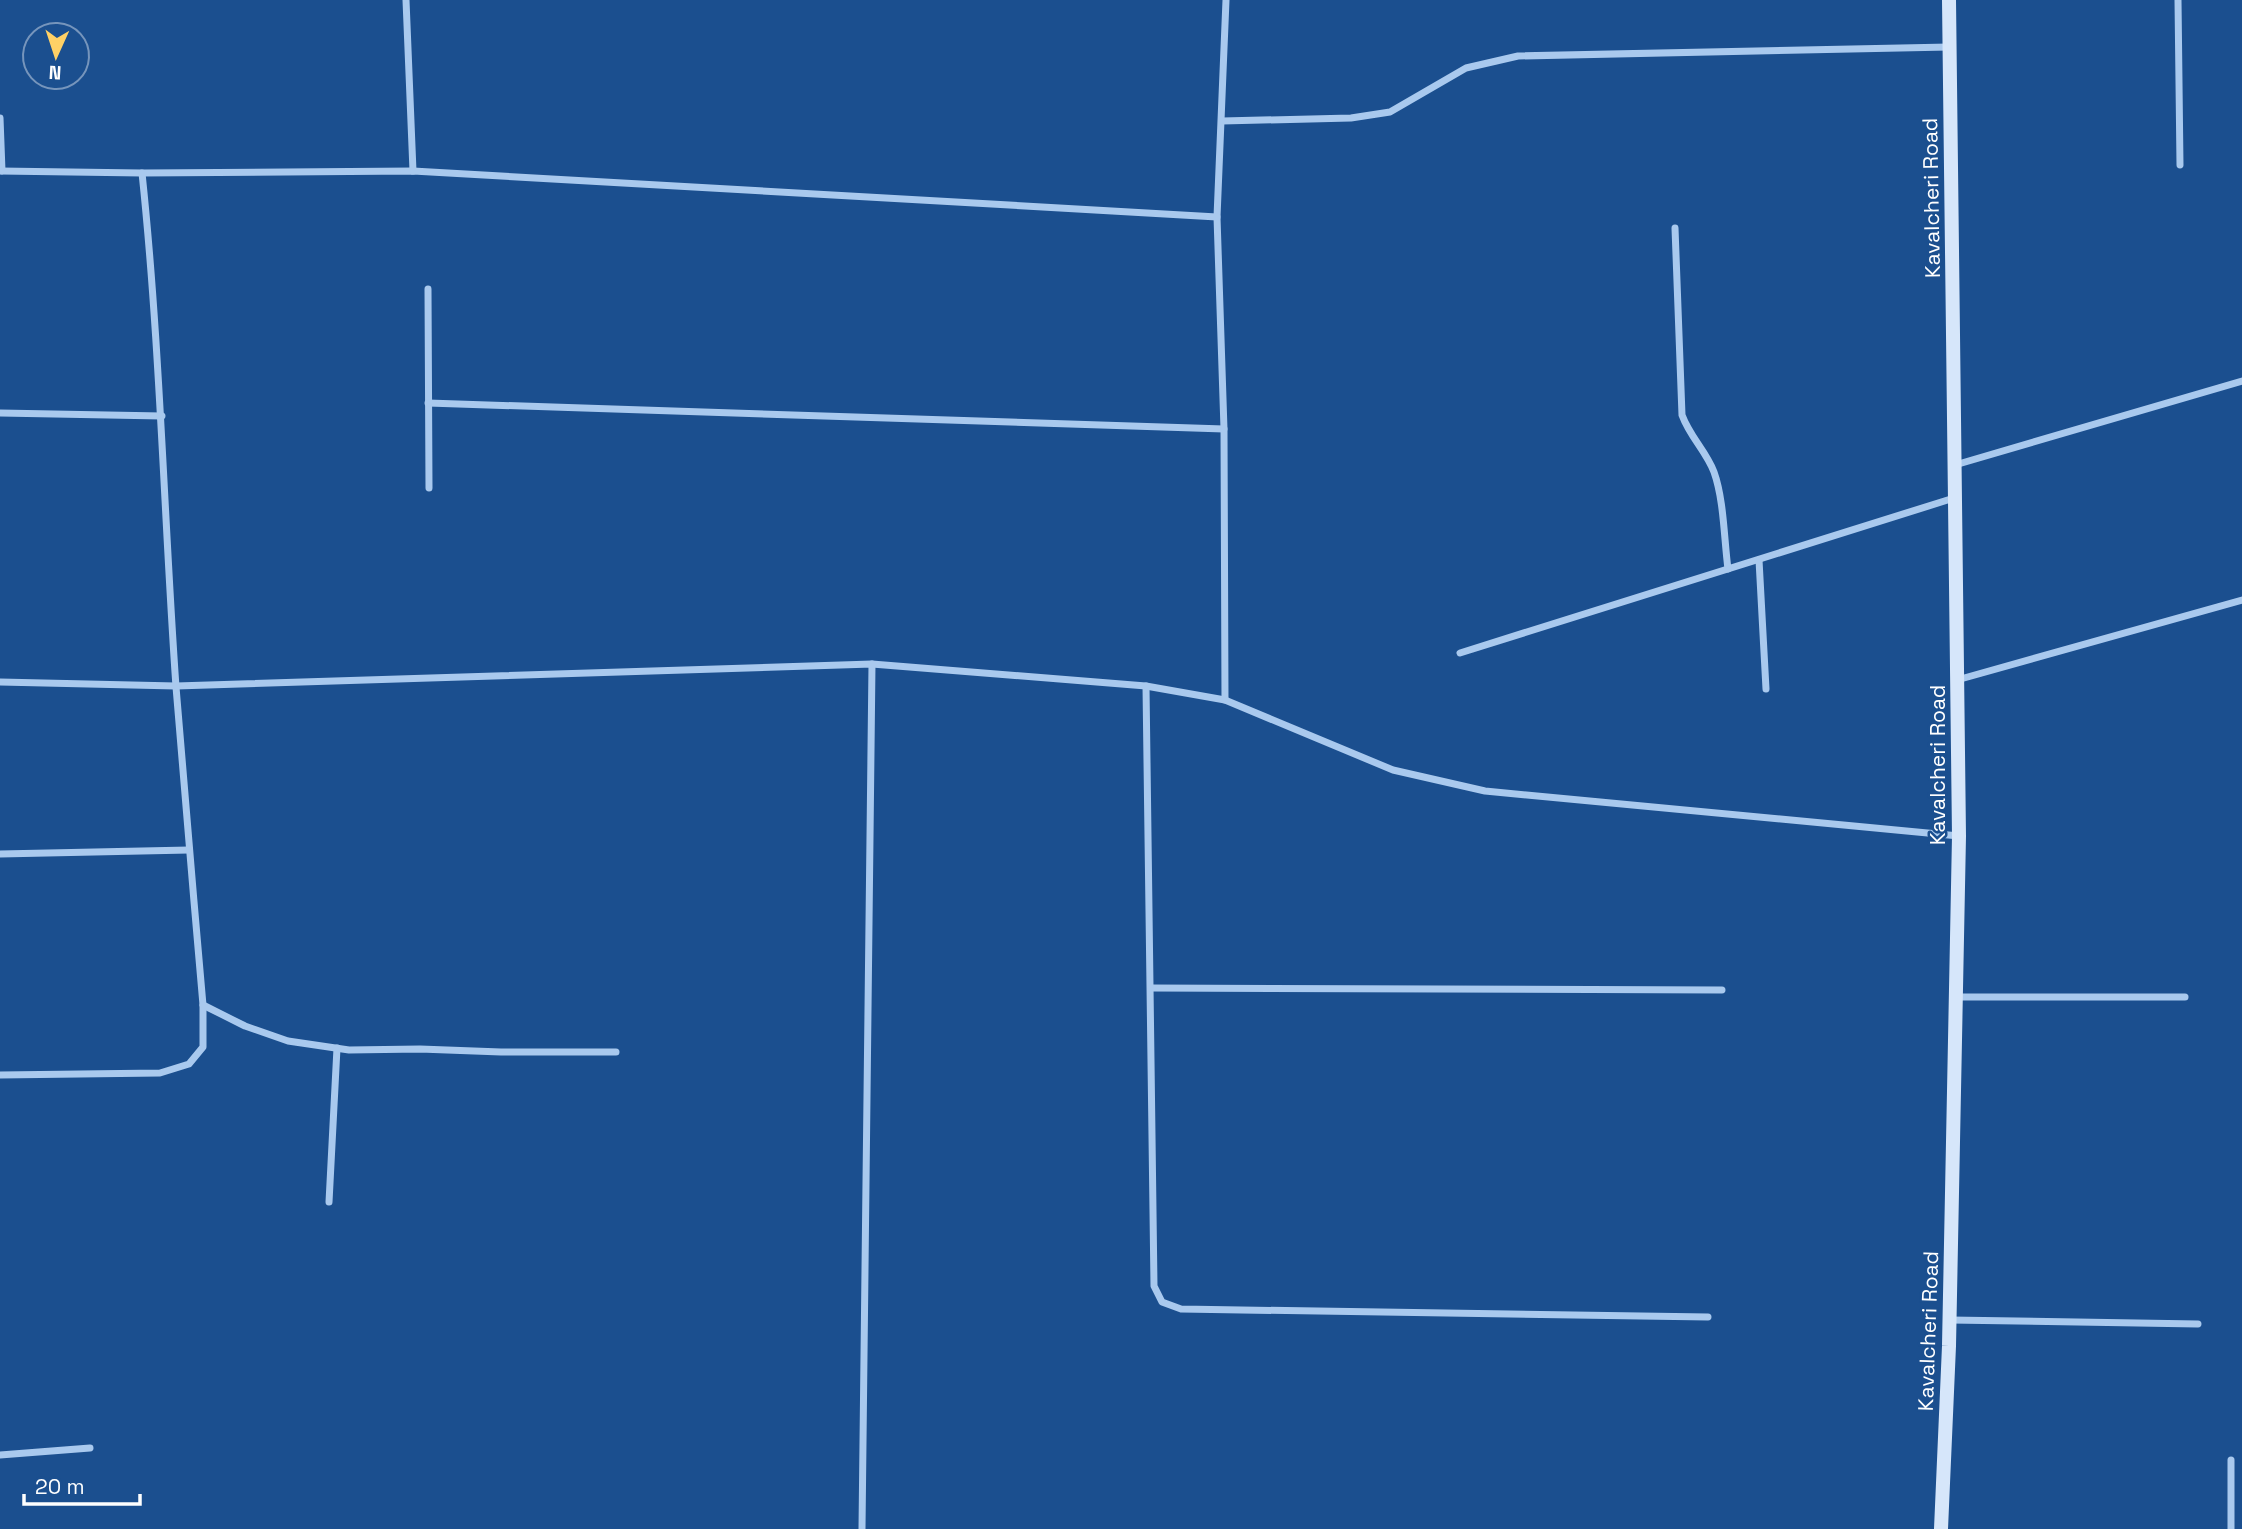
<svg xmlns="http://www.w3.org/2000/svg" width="2242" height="1529" font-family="'Space Grotesk',sans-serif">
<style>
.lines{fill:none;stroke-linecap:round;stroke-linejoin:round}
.street{stroke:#a9c9ee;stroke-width:7}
.secondary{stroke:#d6e6fa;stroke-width:14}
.labels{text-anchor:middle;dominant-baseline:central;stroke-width:5;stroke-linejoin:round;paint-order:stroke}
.street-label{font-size:21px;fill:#fff;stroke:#1b4f8f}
</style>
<rect width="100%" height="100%" fill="#1b4f8f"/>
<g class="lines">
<!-- street -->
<g class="street">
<polyline points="406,0 413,171"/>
<polyline points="2178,0 2180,165"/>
<polyline points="0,118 2,171"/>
<polyline points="1222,121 1351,118 1390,112 1466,68 1518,56 1949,47"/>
<polyline points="0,171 142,173"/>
<path d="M1675 228 1682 415C1690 437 1706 451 1714 472 1724 500 1724 539 1728 569"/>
<polyline points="428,289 429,488"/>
<polyline points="428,403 1224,429"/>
<polyline points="0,413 162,416"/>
<polyline points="1955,465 2242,381"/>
<polyline points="1759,560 1766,689"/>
<polyline points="1460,653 1954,498"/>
<polyline points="1957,680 2242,600"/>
<polyline points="0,682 176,686 872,664 1146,686 1225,700 1393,770 1485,791 1959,836"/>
<polyline points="1146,686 1154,1286 1162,1302 1181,1309 1708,1317"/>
<polyline points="1225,700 1224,429 1217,217 1226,0"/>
<polyline points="0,854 189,850"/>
<polyline points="1151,988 1722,990"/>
<polyline points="1957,997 2185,997"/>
<polyline points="203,1005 245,1026 288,1041 349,1050 420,1049 501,1052 616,1052"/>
<path d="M0 1075 160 1073 189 1064 203 1047V1005C194 899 184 793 176 687 164 516 160 344 142 173L413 171 1217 217"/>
<polyline points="329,1202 337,1048"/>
<polyline points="1950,1320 2198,1324"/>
<polyline points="0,1455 90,1448"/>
<polyline points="862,1529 872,664"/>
<polyline points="2231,1529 2231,1460"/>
</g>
<!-- secondary -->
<polyline class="secondary" points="1941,1529 1949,1346 1959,836 1949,0"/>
</g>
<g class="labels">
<!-- street labels -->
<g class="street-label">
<text transform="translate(1931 198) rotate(-91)">Kavalcheri Road</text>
<text transform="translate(1937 765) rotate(-90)">Kavalcheri Road</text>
<text transform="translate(1928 1331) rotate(-88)">Kavalcheri Road</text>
</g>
</g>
<!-- north arrow -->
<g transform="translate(56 56) rotate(183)"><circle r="33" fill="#1b4f8f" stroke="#7695bc" stroke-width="2"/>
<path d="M0-5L12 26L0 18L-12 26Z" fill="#ffd166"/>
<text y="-10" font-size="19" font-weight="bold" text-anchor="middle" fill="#ffffff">N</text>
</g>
<!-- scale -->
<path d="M24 1494v10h116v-10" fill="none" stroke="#ffffff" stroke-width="3.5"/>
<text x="35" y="1494" font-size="21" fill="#ffffff" stroke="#1b4f8f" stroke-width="5" paint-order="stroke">20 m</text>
</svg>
